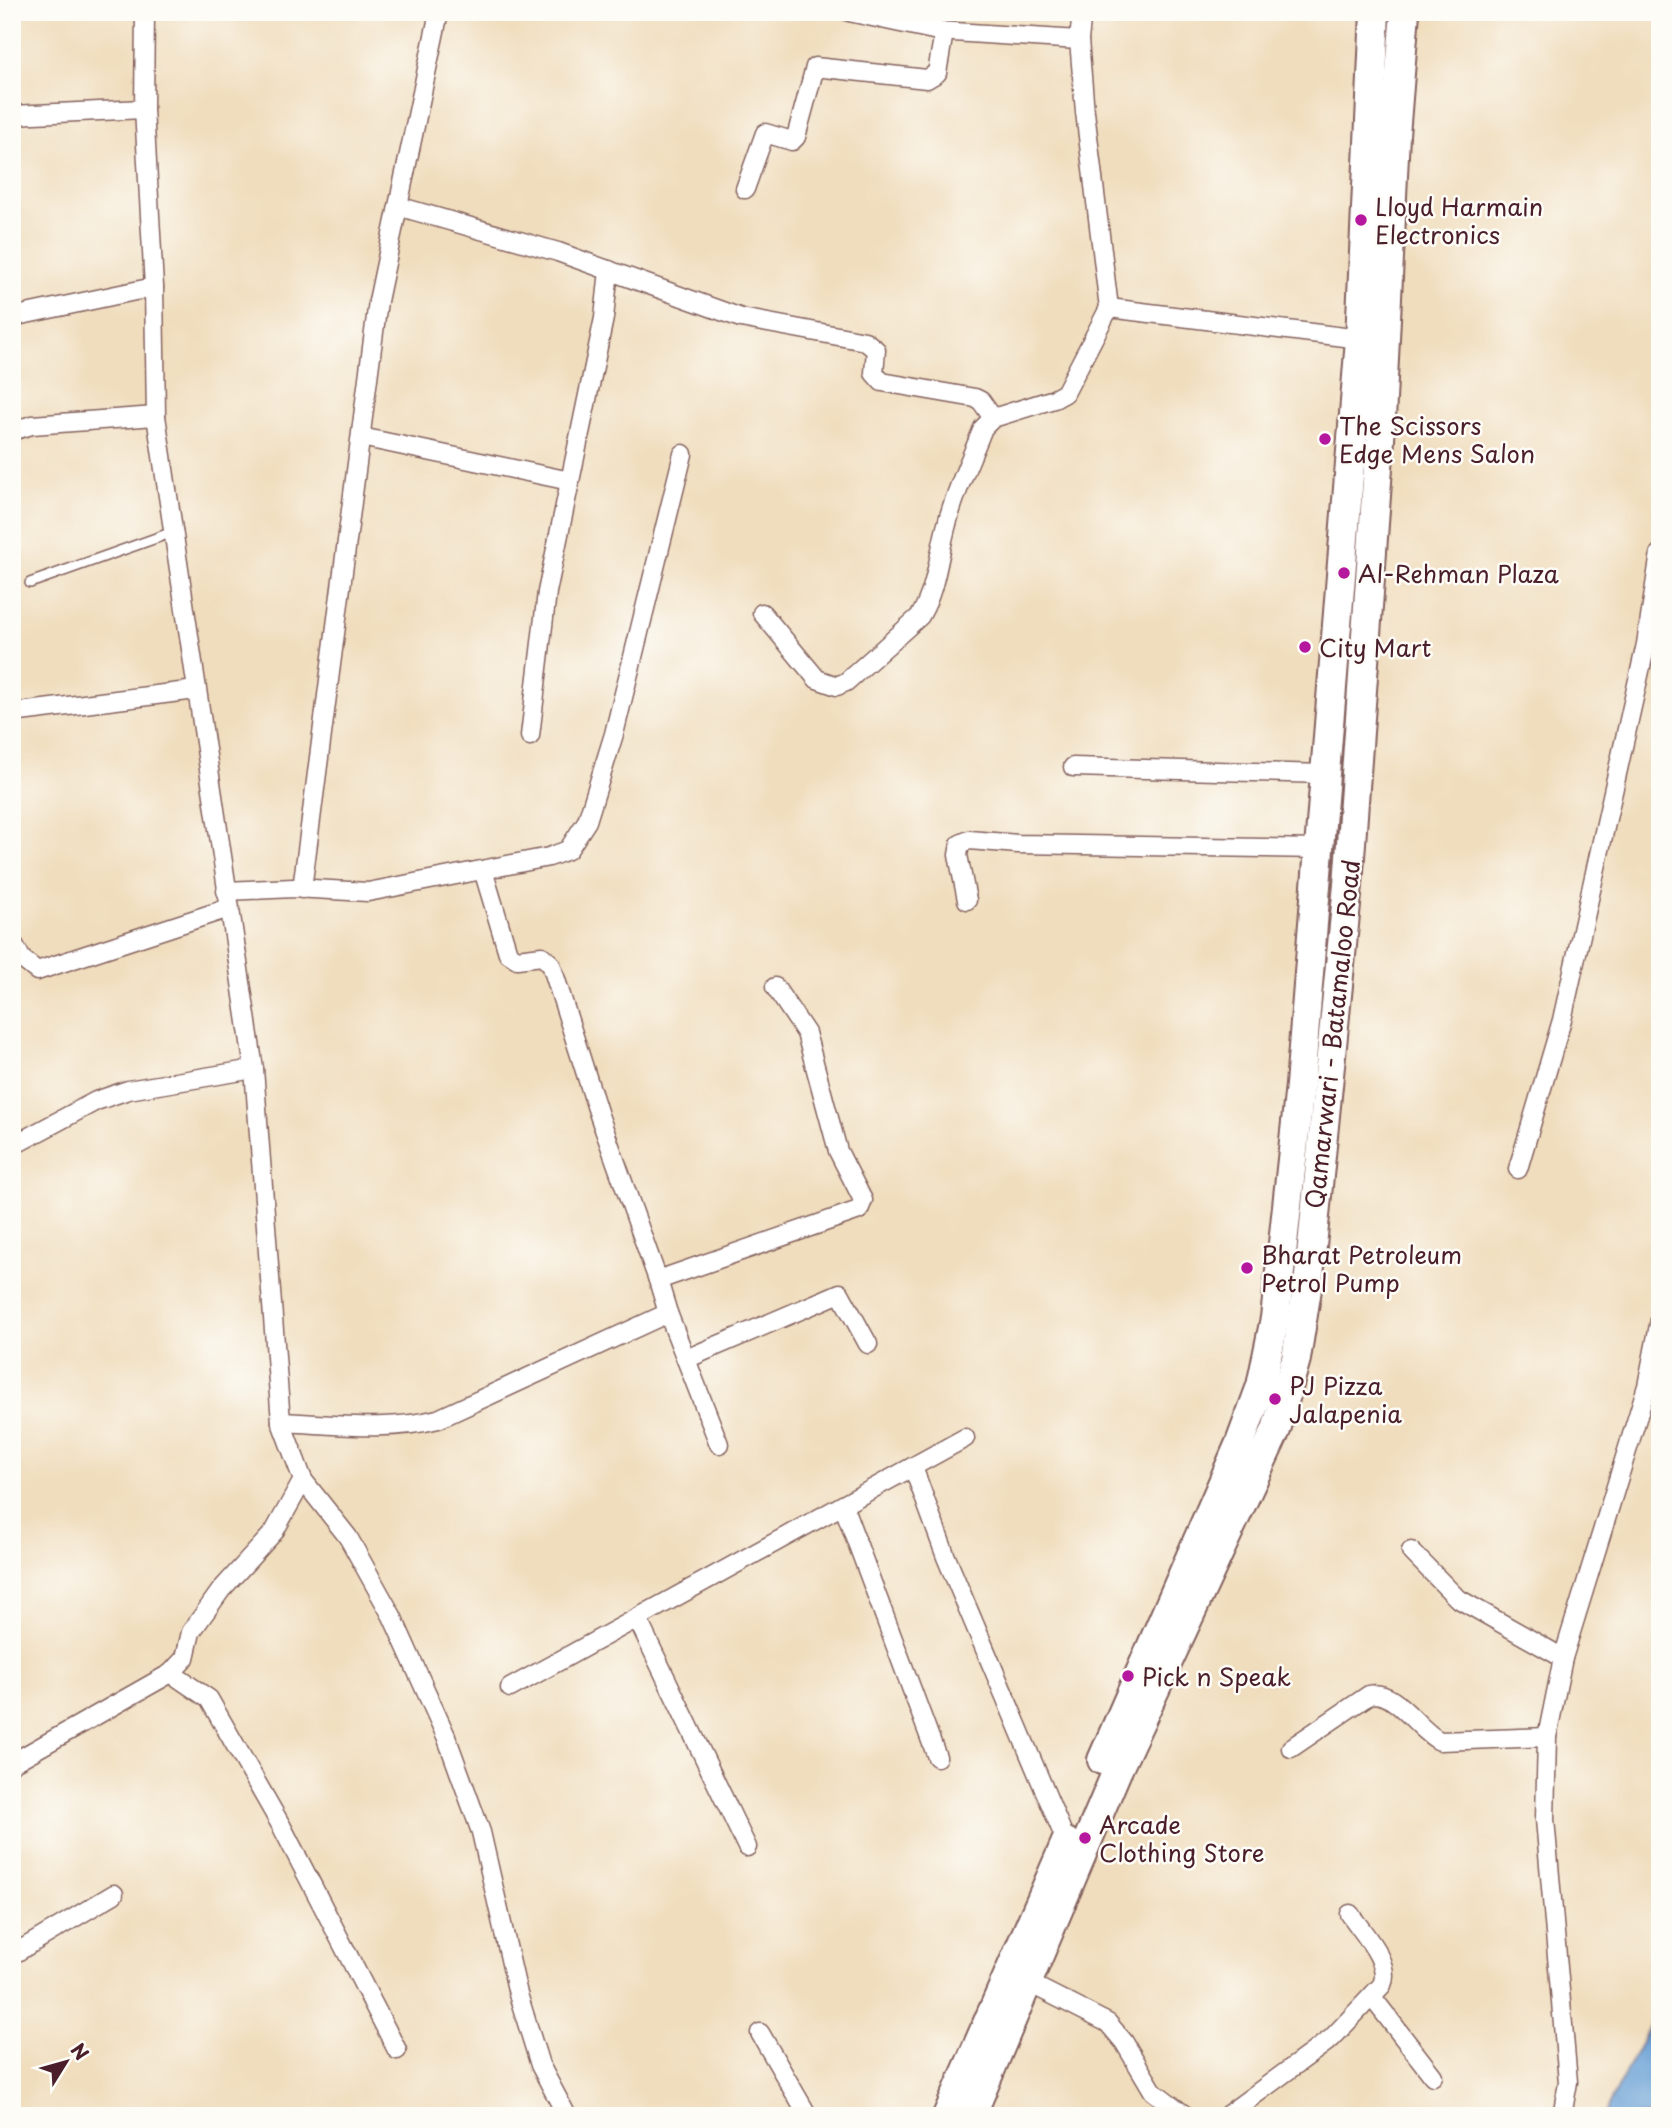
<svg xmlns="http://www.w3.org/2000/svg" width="1672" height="2128" font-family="'Playpen Sans',sans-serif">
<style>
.water{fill:#659ed4;stroke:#585e80;stroke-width:2}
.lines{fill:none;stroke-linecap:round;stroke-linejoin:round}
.service-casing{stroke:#84625e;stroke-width:12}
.minor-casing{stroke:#84625e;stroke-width:21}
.primary-casing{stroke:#84625e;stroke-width:32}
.service{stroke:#fff;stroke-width:9}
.minor{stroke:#fff;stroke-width:18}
.primary{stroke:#fff;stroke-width:28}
.poi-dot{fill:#b5179e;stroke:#fdfcf7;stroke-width:2.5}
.labels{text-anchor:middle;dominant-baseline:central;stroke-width:5;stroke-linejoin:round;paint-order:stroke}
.poi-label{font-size:24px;fill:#4a1f2b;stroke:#fdfcf7;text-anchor:start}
.street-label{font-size:24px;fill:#4a1f2b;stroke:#fdfcf7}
</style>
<rect width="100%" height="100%" fill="#fdfcf7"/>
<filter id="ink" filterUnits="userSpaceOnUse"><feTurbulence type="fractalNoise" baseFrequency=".0143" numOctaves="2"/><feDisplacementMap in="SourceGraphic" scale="14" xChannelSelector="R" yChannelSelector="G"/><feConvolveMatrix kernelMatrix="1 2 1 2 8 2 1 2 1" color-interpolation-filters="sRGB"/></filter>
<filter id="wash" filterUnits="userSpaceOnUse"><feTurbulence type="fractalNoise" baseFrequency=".00686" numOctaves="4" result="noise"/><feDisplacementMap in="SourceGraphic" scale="28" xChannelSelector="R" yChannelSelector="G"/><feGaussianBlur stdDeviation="1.57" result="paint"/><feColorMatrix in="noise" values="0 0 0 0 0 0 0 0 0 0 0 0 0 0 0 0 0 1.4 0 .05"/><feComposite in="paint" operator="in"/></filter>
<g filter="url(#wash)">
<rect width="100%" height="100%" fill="#f0ddbd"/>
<!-- water -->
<polygon class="water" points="1660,2005 1660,2116 1603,2116"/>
</g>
<g filter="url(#ink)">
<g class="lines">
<!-- service casing -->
<g class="service-casing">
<polyline id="service" points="30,583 173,532"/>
</g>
<!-- minor casing -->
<g class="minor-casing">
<g id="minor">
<polyline points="849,12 938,31 1079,40"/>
<polyline points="12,115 144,109"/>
<polyline points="745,189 765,133 792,141 796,137 815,67 927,79 937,73 944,32"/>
<polyline points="401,207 558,252 741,318 865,341 876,350 874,373 882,382 975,398 981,401 993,418"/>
<polyline points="1109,308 1360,339"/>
<polyline points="12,317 154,287"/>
<polyline points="12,431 32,425 156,416"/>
<polyline points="361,437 570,481"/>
<path d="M762 613 817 679 837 686 846 682 920 616C937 587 938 556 947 524 955 491 971 459 983 428L993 418 1054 399 1065 393 1109 308 1085 112 1079 40 1082 12"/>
<polyline points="12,713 196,690"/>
<polyline points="530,736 547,592 604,318 609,270"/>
<polyline points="1073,767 1325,774"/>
<polyline points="483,870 508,953 517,959 542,956 551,964 599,1115 658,1280"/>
<polyline points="302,889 378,301 439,12"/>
<polyline points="226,891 294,888 368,892 549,857 568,850 587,821 614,734 683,454"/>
<polyline points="967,900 958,855 960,844 969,840 1018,844 1319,849"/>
<polyline points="12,941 22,959 37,971 229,908"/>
<polyline points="12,1146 96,1101 128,1090 254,1069"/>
<polyline points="1518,1169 1562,1020 1646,644 1660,553"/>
<polyline points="668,1313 719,1444"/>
<polyline points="686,1359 840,1293 868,1344"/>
<path d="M281 1422C333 1424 388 1432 438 1419L668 1313 658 1280 859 1210 863 1200 838 1151 806 1033 775 987"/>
<polyline points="913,1467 946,1557 1066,1841"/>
<polyline points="303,1480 348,1537 392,1616 446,1736 481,1832 518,1994 540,2065 567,2116"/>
<polyline points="843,1505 937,1757"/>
<polyline points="1411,1551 1457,1598 1563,1658"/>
<polyline points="637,1618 747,1847"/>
<polyline points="171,1673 209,1699 282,1827 397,2050"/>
<polyline points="510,1688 965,1438"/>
<path d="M1291 1748 1369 1695C1395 1688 1418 1731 1440 1741L1547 1737"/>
<polyline points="12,1763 171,1673 185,1658 191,1632 221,1590 274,1532 303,1480 281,1422 254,1069 156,416 154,287 144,109 145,12"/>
<polyline points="12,1955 114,1894"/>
<polyline points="1027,1982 1108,2023 1124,2042 1153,2091 1186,2116"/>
<polyline points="1372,1997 1433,2076"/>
<polyline points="760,2033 808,2116"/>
<path d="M1226 2116 1332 2038 1382 1985C1392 1963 1362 1932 1350 1914"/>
<polyline points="1562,2116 1568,2082 1545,1819 1547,1737 1563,1658 1647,1386 1660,1320"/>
</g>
</g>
<!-- primary casing -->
<g class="primary-casing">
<g id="primary">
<polyline points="1102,1760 1240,1443 1261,1386 1275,1318 1300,1085 1360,339 1375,12"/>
<polyline points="947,2116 1066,1842"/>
<polyline points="971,2116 1117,1771 1276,1430 1296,1359 1309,1276 1348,885 1380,440 1395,135 1405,12"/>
</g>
</g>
<!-- service -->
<use href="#service" class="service"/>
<!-- minor -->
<use href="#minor" class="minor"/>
<!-- primary -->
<use href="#primary" class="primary"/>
</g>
</g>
<!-- markers -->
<g class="poi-dot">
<circle cx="1361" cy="220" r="7"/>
<circle cx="1325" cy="439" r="7"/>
<circle cx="1344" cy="573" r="7"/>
<circle cx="1305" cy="647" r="7"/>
<circle cx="1247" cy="1268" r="7"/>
<circle cx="1275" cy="1399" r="7"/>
<circle cx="1128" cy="1676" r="7"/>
<circle cx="1085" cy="1838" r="7"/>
</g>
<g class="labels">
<!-- poi labels -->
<g class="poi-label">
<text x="1375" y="206">Lloyd Harmain<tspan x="1375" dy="28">Electronics</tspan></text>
<text x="1339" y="425">The Scissors<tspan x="1339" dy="28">Edge Mens Salon</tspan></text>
<text x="1358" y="573">Al-Rehman Plaza</text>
<text x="1319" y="647">City Mart</text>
<text x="1261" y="1254">Bharat Petroleum<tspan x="1261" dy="28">Petrol Pump</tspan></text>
<text x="1289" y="1385">PJ Pizza<tspan x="1289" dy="28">Jalapenia</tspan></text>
<text x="1142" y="1676">Pick n Speak</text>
<text x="1099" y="1824">Arcade<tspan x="1099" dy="28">Clothing Store</tspan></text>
</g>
<!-- street labels -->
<g class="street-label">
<text transform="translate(1332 1034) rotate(-84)">Qamarwari - Batamaloo Road</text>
</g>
</g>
<!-- margin -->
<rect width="1672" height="2128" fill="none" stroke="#fdfcf7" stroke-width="42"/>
<!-- north arrow -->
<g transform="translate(66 2062) rotate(53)" stroke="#fdfcf7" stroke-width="5" paint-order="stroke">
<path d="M0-5L12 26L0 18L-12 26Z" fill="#4a1f2b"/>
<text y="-10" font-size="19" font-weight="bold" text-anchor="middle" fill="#4a1f2b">N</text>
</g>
</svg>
